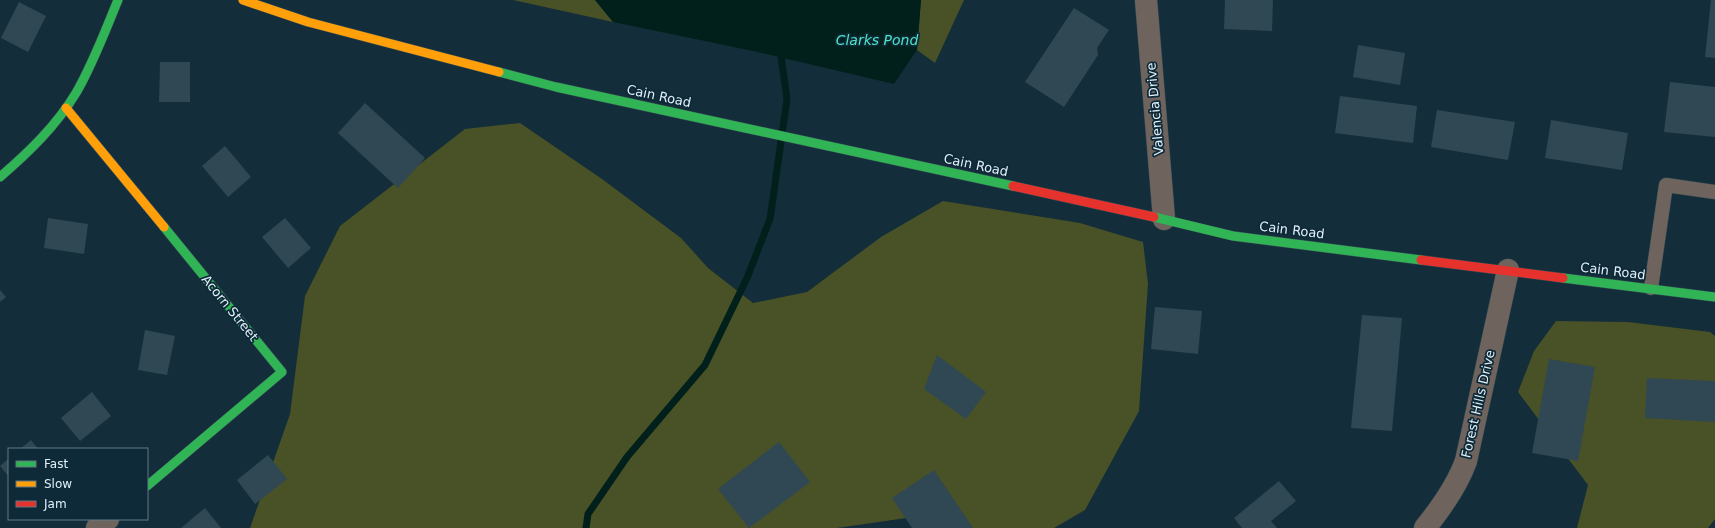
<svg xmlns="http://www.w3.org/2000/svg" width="1715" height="528" font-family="'DejaVu Sans',sans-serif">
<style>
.green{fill:#495126}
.water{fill:#02201b}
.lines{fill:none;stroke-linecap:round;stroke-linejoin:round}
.stream{stroke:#02201b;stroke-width:7}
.building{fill:#2f4854}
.lane-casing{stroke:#374b55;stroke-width:15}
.street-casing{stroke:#374b55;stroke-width:23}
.fast-casing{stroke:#374b55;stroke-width:10}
.slow-casing{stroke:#374b55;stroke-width:10}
.jam-casing{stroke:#374b55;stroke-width:10}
.lane{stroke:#6e645d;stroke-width:14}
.street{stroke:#6e645d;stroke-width:22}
.fast{stroke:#30b455;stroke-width:9}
.slow{stroke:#ff9f0a;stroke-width:9}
.jam{stroke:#e5322d;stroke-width:9}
.labels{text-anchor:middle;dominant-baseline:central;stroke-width:3.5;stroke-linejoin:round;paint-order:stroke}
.street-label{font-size:13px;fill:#e1f0fa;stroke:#0e2937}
.water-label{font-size:14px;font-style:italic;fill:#4ee3c2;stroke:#0e2937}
</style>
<rect width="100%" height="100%" fill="#132e3a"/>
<!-- green -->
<g class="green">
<polygon points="513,0 595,0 613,22"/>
<polygon points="921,0 964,0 935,63 917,50"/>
<polygon points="520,123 602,179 681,238 708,268 753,303 807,292 881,237 943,201 1080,223 1143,242 1148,284 1139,411 1085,510 1054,528 963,528 927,515 837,528 250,528 290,414 305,296 340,226 465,129"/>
<polygon points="1556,321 1628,322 1710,332 1715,336 1715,519 1708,528 1577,528 1588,485 1518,392 1534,351"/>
</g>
<!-- water -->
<polygon class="water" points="595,0 921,0 917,50 894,84 753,51 613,22"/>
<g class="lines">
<!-- stream -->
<polyline class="stream" points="586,528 588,514 627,457 705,365 747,278 770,219 774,191 787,99 780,49"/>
</g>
<!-- building -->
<g class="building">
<polygon points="1225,0 1273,0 1272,31 1224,29"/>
<polygon points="1711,0 1715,0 1715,58 1705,57"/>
<polygon points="19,2 46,16 28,52 1,38"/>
<polygon points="1074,8 1109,30 1097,48 1098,55 1064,107 1025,82"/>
<polygon points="1358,45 1405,53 1400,85 1353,77"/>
<polygon points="160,62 190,62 190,102 159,102"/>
<polygon points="1670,82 1715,87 1715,137 1664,132"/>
<polygon points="1340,96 1417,106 1413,143 1335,133"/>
<polygon points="365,103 425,158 398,188 338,133"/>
<polygon points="1437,110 1515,122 1508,160 1431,147"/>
<polygon points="1551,120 1628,133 1622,170 1545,158"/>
<polygon points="225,146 251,177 228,197 202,166"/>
<polygon points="48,218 88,224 84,254 44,248"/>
<polygon points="285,218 311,248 288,268 262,237"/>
<polygon points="0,290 6,297 0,302"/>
<polygon points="1155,307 1202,311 1198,354 1151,349"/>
<polygon points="1362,315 1402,318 1392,431 1351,428"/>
<polygon points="145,330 175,336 167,375 138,370"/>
<polygon points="937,355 986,392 966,419 924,389"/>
<polygon points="1549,359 1595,367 1578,461 1532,453"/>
<polygon points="1647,378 1715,381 1715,422 1645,418"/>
<polygon points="92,392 111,416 80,441 61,418"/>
<polygon points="31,440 38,449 20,449"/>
<polygon points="779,442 810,482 749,528 718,489"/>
<polygon points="268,455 287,479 255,504 237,480"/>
<polygon points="9,458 9,477 0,466"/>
<polygon points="934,470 973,528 912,528 892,498"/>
<polygon points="1279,481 1296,501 1271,521 1277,528 1242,528 1234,518"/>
<polygon points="205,508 221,528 181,528"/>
</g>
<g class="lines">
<!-- lane casing -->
<g class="lane-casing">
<polyline id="lane" points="1651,288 1666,185 1715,192"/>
</g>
<!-- street casing -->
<g class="street-casing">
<g id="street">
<polyline points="1146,0 1164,219"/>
<polyline points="97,528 108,519"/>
<path d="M1425 528C1442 507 1457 486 1466 461L1508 270"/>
</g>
</g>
<!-- fast casing -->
<g class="fast-casing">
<g id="fast">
<polyline points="499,72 556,87 1013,186"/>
<path d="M0 177C29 152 56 126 76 93 93 64 105 31 118 0"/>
<polyline points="1154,217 1233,236 1421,260"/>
<polyline points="1563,278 1715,297"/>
<polyline points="147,486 282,372 164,227"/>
</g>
</g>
<!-- slow casing -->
<g class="slow-casing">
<g id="slow">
<polyline points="243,0 308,22 499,72"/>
<polyline points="66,108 164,227"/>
</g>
</g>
<!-- jam casing -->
<g class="jam-casing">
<g id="jam">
<polyline points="1013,186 1154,217"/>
<polyline points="1421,260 1563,278"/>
</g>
</g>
<!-- lane -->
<use href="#lane" class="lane"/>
<!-- street -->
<use href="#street" class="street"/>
<!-- fast -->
<use href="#fast" class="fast"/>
<!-- slow -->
<use href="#slow" class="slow"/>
<!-- jam -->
<use href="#jam" class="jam"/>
</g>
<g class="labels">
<!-- street labels -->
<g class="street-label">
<text transform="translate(659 96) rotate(12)">Cain Road</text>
<text transform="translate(1155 109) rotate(-95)">Valencia Drive</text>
<text transform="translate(976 165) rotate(12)">Cain Road</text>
<text transform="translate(1292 230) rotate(7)">Cain Road</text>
<text transform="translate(1613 271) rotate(7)">Cain Road</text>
<text transform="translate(230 308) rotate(51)">Acorn Street</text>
<text transform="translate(1478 404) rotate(-77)">Forest Hills Drive</text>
</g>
<!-- water labels -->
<g class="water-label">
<text x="877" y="40">Clarks Pond</text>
</g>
</g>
<!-- legend -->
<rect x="8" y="448" width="140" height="72" fill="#0e2937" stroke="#627985"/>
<rect x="16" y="461" width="20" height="6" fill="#30b455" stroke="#627985"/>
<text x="44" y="468" font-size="12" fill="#e1f0fa">Fast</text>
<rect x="16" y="481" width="20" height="6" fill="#ff9f0a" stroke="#627985"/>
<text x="44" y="488" font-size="12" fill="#e1f0fa">Slow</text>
<rect x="16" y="501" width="20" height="6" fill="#e5322d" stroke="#627985"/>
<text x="44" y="508" font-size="12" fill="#e1f0fa">Jam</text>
</svg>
